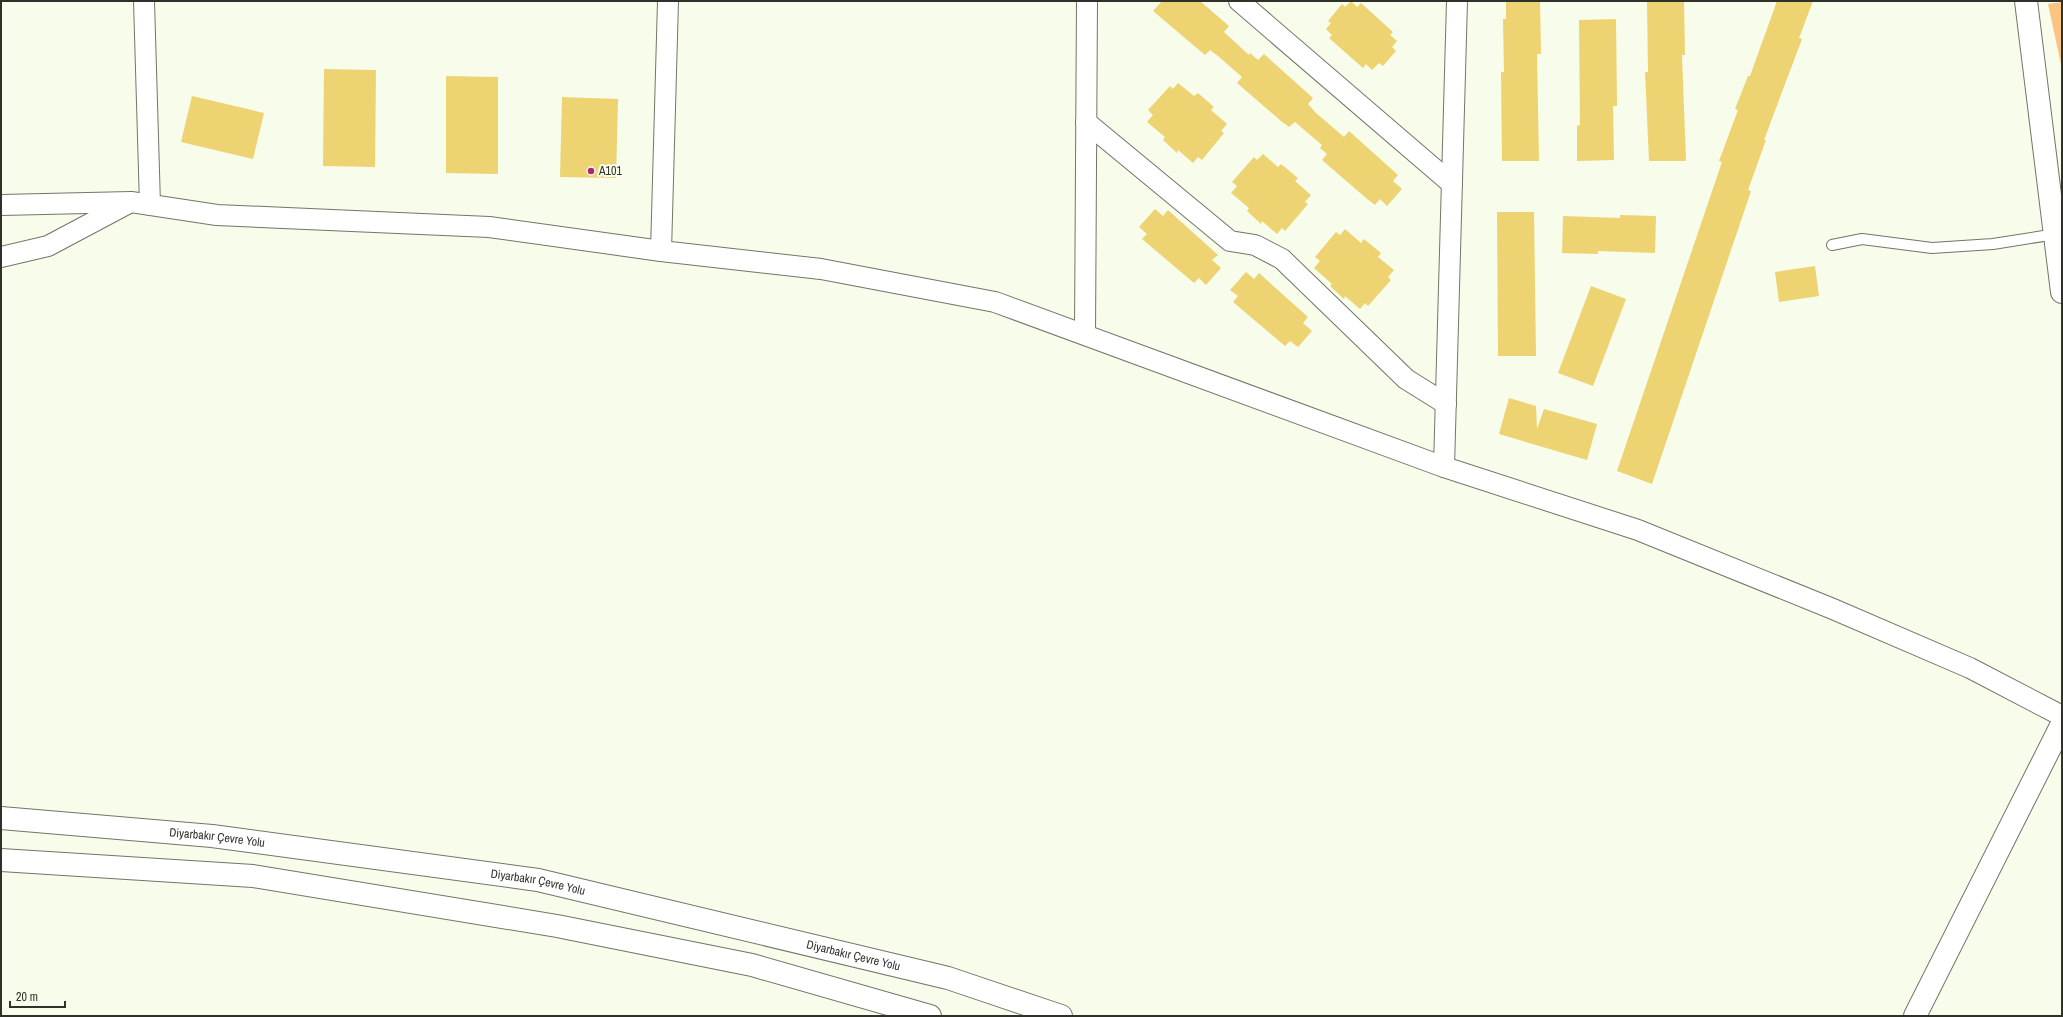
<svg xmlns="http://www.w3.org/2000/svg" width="2063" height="1017" font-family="'Archivo Narrow',sans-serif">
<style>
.green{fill:#fdc381}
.building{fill:#edd372}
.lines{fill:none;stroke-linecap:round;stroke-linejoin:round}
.service-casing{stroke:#717667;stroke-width:12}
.minor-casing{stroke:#717667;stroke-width:22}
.tertiary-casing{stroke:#717667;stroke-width:24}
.trunk-casing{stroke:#717667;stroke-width:24}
.service{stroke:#fff;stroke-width:10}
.minor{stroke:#fff;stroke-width:20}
.tertiary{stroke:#fff;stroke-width:22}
.trunk{stroke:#fff;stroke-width:22}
.poi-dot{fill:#ad276d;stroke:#f7fceb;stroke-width:1.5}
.labels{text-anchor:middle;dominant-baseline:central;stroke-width:4;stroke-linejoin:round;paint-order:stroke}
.poi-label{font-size:12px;fill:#2f312b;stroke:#f7fceb;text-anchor:start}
.street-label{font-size:12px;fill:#2f312b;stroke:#f7fceb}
</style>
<rect width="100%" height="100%" fill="#f7fceb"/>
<!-- green -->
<polygon class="green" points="2062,2 2062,69 2048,4"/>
<!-- building -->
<g class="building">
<polygon points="1162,1 1200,1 1229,26 1224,32 1249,55 1250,53 1258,60 1264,54 1313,98 1308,104 1316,113 1344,137 1349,131 1398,175 1393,181 1402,189 1387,206 1380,199 1375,205 1366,198 1322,160 1327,154 1320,148 1322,145 1295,122 1289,127 1281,121 1237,83 1242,77 1218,56 1210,50 1205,55 1153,11"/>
<polygon points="1351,1 1357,7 1361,3 1393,32 1390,35 1397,41 1392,47 1396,51 1383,66 1379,63 1372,70 1366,64 1363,68 1329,38 1332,35 1326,29 1331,23 1328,21 1342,4 1345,7"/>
<polygon points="1506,1 1540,1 1541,54 1537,54 1539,161 1502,161 1501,72 1504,72 1503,19 1506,19"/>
<polygon points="1647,1 1684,1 1685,55 1682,55 1686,161 1649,161 1645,72 1648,72"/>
<polygon points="1777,1 1813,1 1799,38 1802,39 1764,140 1766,140 1748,190 1751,191 1652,484 1617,471 1722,162 1719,161 1738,110 1735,109 1748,76 1750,76"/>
<polygon points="1616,19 1617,106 1613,106 1614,160 1577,161 1577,126 1580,125 1579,20"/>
<polygon points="324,69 376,70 375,167 323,166"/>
<polygon points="446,76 498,77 498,174 446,173"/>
<polygon points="1178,83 1194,96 1198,93 1214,107 1211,110 1227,124 1221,131 1224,133 1202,160 1198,157 1193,163 1178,150 1177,153 1163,140 1165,137 1147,122 1153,115 1148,110 1170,86 1173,89"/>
<polygon points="192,96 264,113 253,159 181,142"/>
<polygon points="562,97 618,99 616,178 560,177"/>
<polygon points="1263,154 1278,167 1281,164 1298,178 1295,181 1311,195 1305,202 1308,204 1285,231 1282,228 1277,234 1262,221 1261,224 1247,211 1249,208 1231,193 1237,186 1232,182 1254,157 1257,160"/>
<polygon points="1155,209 1163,216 1168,210 1218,255 1212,260 1221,268 1206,285 1199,278 1194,283 1142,239 1147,234 1139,227"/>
<polygon points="1497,212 1534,212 1536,356 1498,356"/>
<polygon points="1620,215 1656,216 1655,253 1598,251 1598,254 1562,253 1563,216 1620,218"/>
<polygon points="1345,229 1361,243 1364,239 1381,253 1378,257 1394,270 1388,277 1391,280 1368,306 1365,303 1360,309 1345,296 1344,299 1330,286 1332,284 1314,268 1320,261 1315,257 1336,232 1340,235"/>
<polygon points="1815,266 1819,296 1779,302 1775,272"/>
<polygon points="1246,272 1254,279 1259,273 1308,317 1303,323 1312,331 1298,347 1290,341 1285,346 1233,302 1238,296 1230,290"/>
<polygon points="1591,286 1626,299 1593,386 1558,373"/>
<polygon points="1509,398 1536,406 1537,429 1544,409 1597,424 1587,460 1499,434"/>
</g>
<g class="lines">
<!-- service casing -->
<g class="service-casing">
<polyline id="service" points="1832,245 1862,239 1932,248 1993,244 2056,234"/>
</g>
<!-- minor casing -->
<g class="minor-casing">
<g id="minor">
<polyline points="144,1 150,205"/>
<polyline points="1239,1 1452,184"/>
<polyline points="1086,122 1230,241 1255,245 1282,259 1406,379 1446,404"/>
<polyline points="1,205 131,202 217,215 489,227 661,251 821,269 995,302 1444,467 1638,530 1833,609 1970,668 2062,716"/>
<polyline points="661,251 668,1"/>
<polyline points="1,257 48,246 127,204"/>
<polyline points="1085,334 1087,1"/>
<polyline points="1444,467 1457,1"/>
</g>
</g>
<!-- tertiary casing -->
<g class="tertiary-casing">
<g id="tertiary">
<polyline points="2026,1 2062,292"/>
<polyline points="1915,1016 2062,724"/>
</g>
</g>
<!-- trunk casing -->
<g class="trunk-casing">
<g id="trunk">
<path id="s1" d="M1 818 212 836 538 880 948 978 1061 1016"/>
<polyline points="1,860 253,876 557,926 752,965 930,1016"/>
</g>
</g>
<!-- service -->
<use href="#service" class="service"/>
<!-- minor -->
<use href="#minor" class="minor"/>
<!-- tertiary -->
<use href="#tertiary" class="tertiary"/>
<!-- trunk -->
<use href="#trunk" class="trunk"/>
</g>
<!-- markers -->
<circle class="poi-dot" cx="591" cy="171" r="4"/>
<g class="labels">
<!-- poi labels -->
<g class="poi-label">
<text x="599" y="171">A101</text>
</g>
<!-- street labels -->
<g class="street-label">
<text stroke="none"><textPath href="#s1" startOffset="217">Diyarbakır Çevre Yolu</textPath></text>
<text stroke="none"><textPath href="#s1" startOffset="541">Diyarbakır Çevre Yolu</textPath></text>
<text stroke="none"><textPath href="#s1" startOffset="865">Diyarbakır Çevre Yolu</textPath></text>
</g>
</g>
<!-- border -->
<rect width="2063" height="1017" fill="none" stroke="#2f312b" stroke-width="4"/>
<!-- scale -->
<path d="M10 1001v6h55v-6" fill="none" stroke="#2f312b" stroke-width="2"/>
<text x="16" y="1001" font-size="12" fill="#2f312b" stroke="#f7fceb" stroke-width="3" paint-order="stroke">20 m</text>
</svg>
